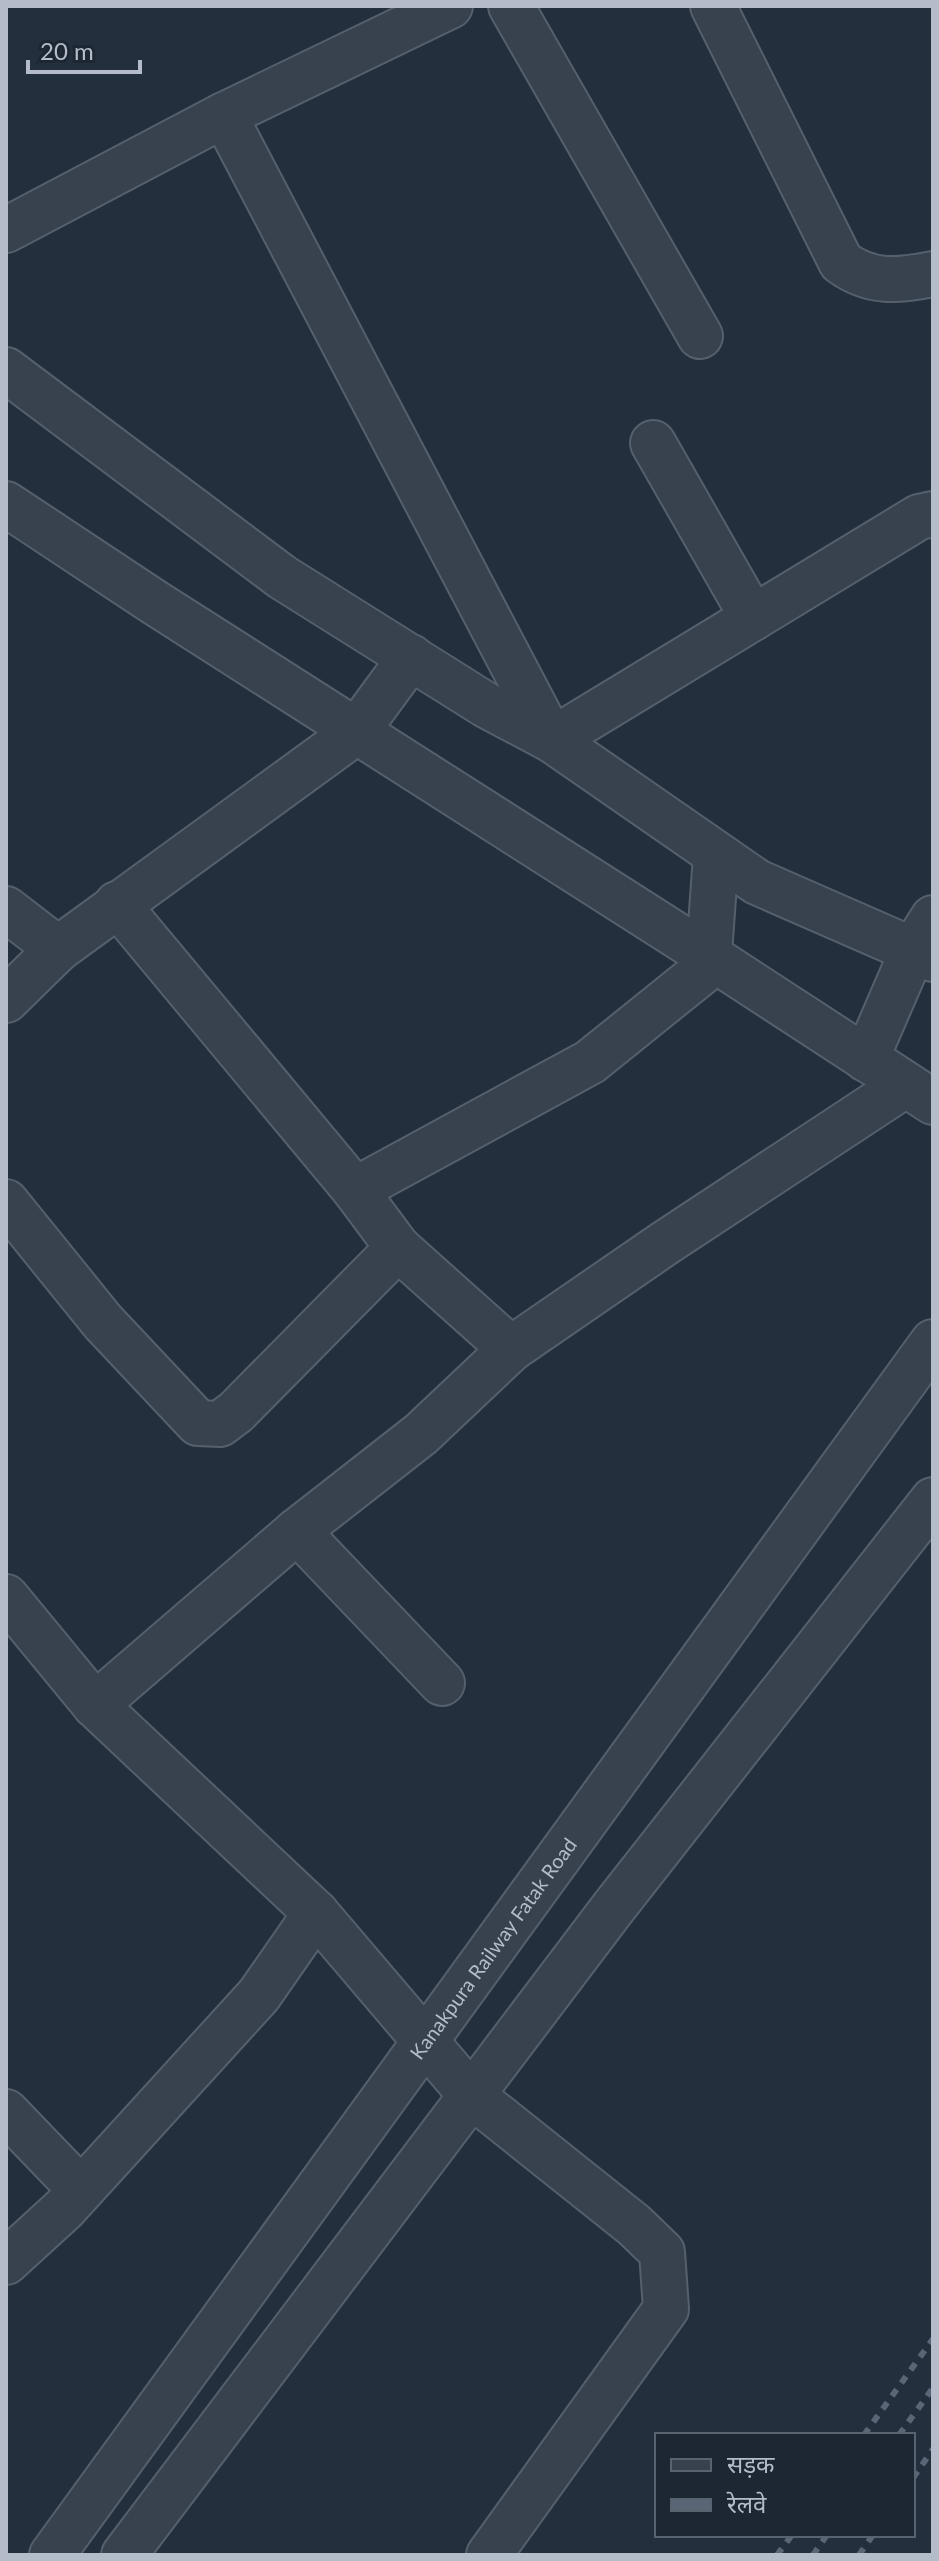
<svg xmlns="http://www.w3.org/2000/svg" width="939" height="2561" font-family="Lato,'Noto Sans Devanagari',sans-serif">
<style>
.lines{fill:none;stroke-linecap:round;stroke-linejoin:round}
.street-casing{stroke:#565f6c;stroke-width:48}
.street{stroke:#38414e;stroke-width:44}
.rail{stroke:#5a6575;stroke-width:6;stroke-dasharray:8 8;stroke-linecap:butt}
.labels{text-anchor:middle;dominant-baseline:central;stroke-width:6;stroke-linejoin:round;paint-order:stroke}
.street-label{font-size:20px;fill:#b4bcc9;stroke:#1d2633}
</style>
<rect width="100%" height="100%" fill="#242f3e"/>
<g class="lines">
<!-- street casing -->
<g class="street-casing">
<g id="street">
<polyline points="511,6 700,336"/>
<path d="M713 6 841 262C871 284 898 281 933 274"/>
<polyline points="224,115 552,740 919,517 933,514"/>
<polyline points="6,230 224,115 450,6"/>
<polyline points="6,370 282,577 486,705 552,740 757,882 933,959"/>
<polyline points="653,443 753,618"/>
<polyline points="6,504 154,602 709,956 933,1102"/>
<polyline points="6,909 58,949"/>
<polyline points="6,1000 58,949 356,732 411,657"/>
<polyline points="866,1059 914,948 933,918"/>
<polyline points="355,1190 590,1062 708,967 716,856"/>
<polyline points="6,1202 103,1322 198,1423 220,1424 236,1412 398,1248 355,1190 117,904"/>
<polyline points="398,1248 511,1349"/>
<polyline points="297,1531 442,1683"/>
<polyline points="6,1597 95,1705 316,1913 471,2095 634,2225 662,2252 666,2309 489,2555"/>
<polyline points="95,1705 297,1531 421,1434 511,1349 665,1243 905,1085"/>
<polyline points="6,2112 81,2190"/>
<polyline points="6,2262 64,2209 259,1995 316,1913"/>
<path id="s1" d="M52 2555 933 1342"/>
<polyline points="124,2555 613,1908 933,1500"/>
</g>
</g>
<!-- street -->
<use href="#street" class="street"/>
<!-- rail -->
<g class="rail">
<polyline points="864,2435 933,2339"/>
<polyline points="899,2435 933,2388"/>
<polyline points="913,2478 933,2449"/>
<polyline points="777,2555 792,2535"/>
<polyline points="813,2555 827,2535"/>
<polyline points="859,2555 873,2535"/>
</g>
</g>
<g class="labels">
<!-- street labels -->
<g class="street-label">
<text stroke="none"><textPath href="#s1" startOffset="750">Kanakpura Railway Fatak Road</textPath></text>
</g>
</g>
<!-- border -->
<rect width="939" height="2561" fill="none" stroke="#b4bcc9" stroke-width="16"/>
<!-- legend -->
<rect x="655" y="2433" width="260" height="104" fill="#1d2633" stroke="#59626f" stroke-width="2"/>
<rect x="671" y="2459" width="40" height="12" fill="#38414e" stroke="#59626f" stroke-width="2"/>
<text x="727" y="2473" font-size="24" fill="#b4bcc9">सड़क</text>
<rect x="671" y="2499" width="40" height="12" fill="#5a6575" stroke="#59626f" stroke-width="2"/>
<text x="727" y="2513" font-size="24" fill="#b4bcc9">रेलवे</text>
<!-- scale -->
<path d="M28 60v12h112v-12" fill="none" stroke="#b4bcc9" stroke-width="4"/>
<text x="40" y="60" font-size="24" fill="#b4bcc9" stroke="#1d2633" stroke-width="6" paint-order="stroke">20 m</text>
</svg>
